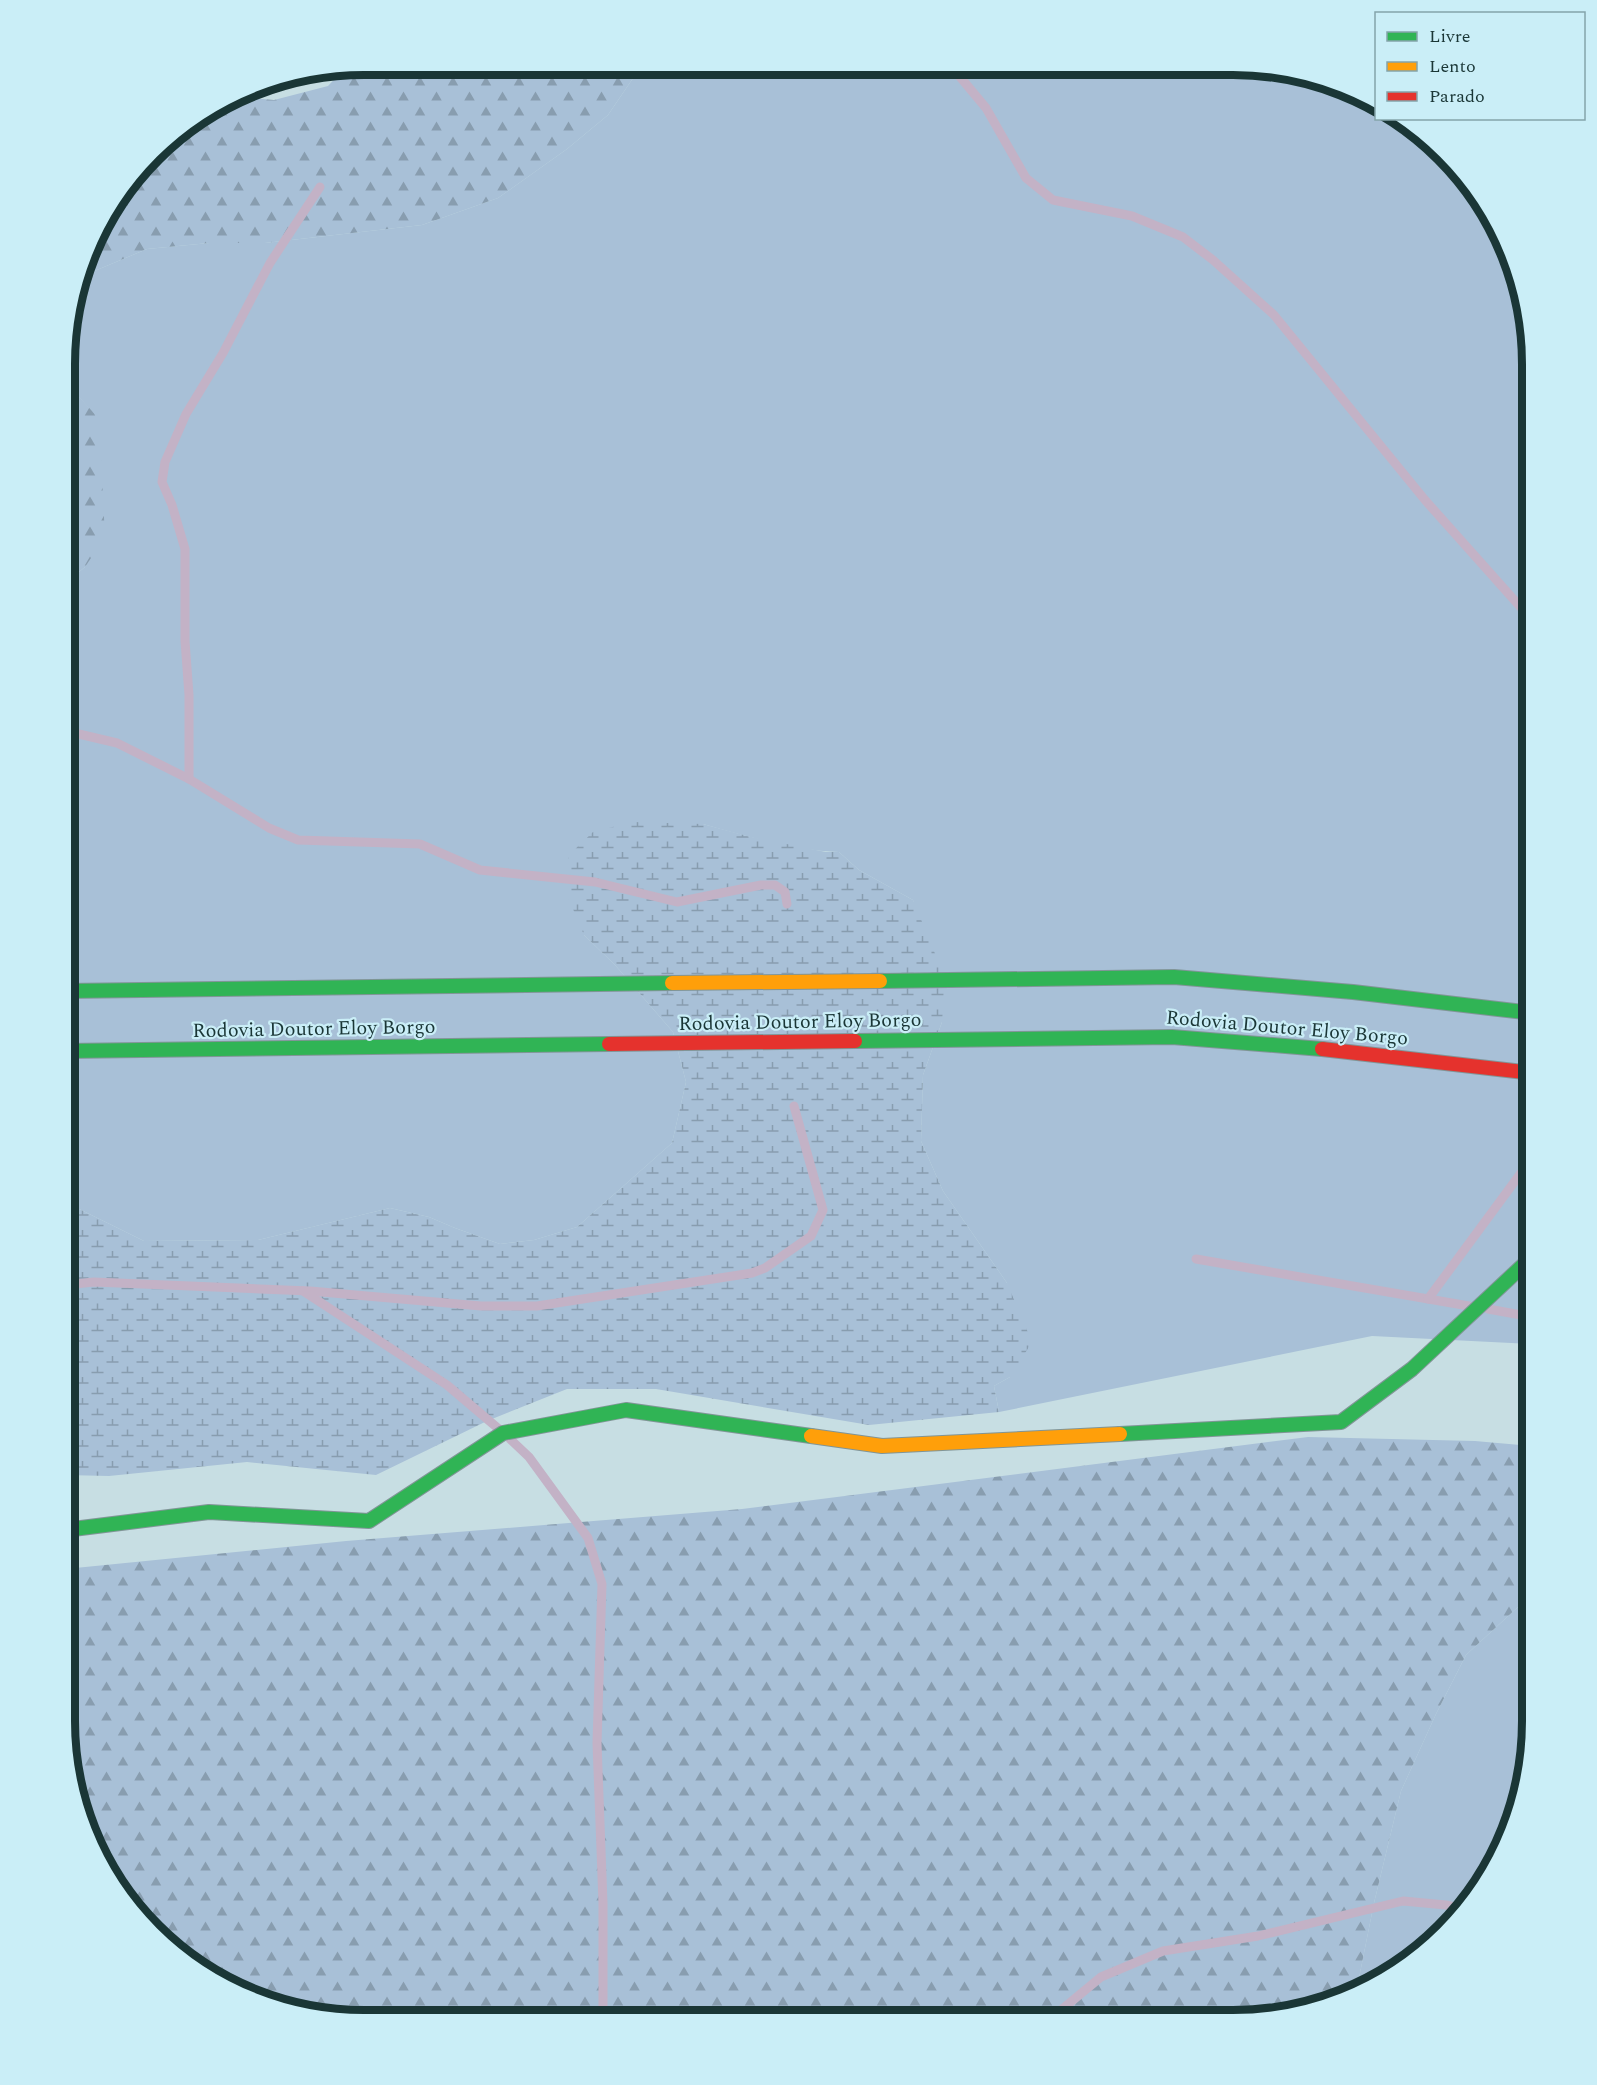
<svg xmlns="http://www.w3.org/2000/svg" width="1597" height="2085" font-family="Spectral,serif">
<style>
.green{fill:#a8c0d7}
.forest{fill:url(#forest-firs)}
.wetland{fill:url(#wetland-marsh)}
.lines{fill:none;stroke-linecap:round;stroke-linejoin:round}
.stream{stroke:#c3b2c6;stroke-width:9}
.fast-casing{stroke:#819597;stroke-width:16}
.slow-casing{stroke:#819597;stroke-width:16}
.jam-casing{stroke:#819597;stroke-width:16}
.fast{stroke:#30b455;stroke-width:14}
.slow{stroke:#ff9f0a;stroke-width:14}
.jam{stroke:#e5322d;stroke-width:14}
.labels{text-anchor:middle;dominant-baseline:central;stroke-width:4.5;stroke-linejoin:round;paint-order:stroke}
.street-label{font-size:20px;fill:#1a3636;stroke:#caeef7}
.rim{fill:none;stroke:#1a3636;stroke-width:8}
</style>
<defs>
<pattern id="forest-firs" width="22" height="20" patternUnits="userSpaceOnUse" patternTransform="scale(1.5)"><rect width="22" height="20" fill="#a8c0d7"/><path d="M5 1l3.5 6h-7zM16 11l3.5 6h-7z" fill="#889daf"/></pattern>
<pattern id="wetland-marsh" width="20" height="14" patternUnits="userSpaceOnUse" patternTransform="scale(1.5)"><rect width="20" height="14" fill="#a8c0d7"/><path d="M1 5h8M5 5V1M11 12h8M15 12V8" fill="none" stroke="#889daf"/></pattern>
</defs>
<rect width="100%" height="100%" fill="#c7dee3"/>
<!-- green -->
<g class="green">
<path d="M642 65 1272 67 1347 87 1376 103V118L1403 119 1458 167 1501 231 1522 287 1532 364V1344L1372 1336 999 1412 994 1386 1010 1377 1007 1283 943 1191 921 1141 923 1075 942 1022 913 900 859 870 839 852C795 851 746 836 703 824L584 935 615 965 673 1032 686 1082 672 1143 577 1227 534 1240 500 1244 455 1228 429 1217 390 1208 258 1240 144 1241 65 1202 67 582 85 567 99 420 67 383V325L82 282 92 272 147 249 209 243H265L422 225 498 198 567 149 608 115Z"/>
<polygon points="1532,1594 1532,1741 1516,1817 1482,1887 1431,1946 1366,1989 1356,1993 1374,1903 1401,1791 1436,1714 1466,1655"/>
</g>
<!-- forest -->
<g class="forest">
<polygon points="364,65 642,65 608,115 567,149 498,198 422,225 265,243 209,243 147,249 92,272 82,282 105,215 167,139 239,97 274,100 328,86 346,67"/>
<polygon points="67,383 99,419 105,537 85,567 67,582"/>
<polygon points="1308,1437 1475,1441 1532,1446 1532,1594 1466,1655 1436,1714 1401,1791 1374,1903 1356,1993 1310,2010 1233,2020 326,2018 250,1998 198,1970 139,1919 96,1854 75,1798 65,1721 65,1569 346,1541 742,1509"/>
</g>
<!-- wetland -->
<polygon class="wetland" points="632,822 703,824 747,836 826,852 839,852 859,870 913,900 945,978 942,1022 923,1075 921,1141 943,1191 1007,1283 1032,1342 1010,1377 994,1386 999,1412 869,1425 656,1389 567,1389 487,1421 376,1475 247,1462 109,1476 65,1475 65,1202 144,1241 258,1240 390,1208 429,1217 455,1228 500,1244 534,1240 577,1227 672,1143 686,1082 673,1032 615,965 584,935 565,890 569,855 593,832"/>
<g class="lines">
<!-- stream -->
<g class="stream">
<polyline points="951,66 986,108 1026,178 1053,200 1132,216 1183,237 1213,260 1274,315 1425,500 1532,620"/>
<polyline points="66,731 117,743 189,779 269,828 298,840 420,844 480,870 595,882 677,902 761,885 775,885 785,892 787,904"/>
<polyline points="189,779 189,695 185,641 185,549 172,505 162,482 165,462 186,414 223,353 270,263 320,187"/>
<polyline points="1196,1259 1469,1306"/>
<polyline points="65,1285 94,1282 310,1291 481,1306 537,1306 752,1273 765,1268 811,1236 823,1210 794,1106"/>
<polyline points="303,1291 447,1385 500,1430"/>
<polyline points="1428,1299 1532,1158"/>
<polyline points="1488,1309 1532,1317"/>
<polyline points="510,1439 529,1457 588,1538 602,1584 597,1743 603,1903 603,2019"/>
<polyline points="1049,2020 1101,1977 1163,1951 1258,1936 1403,1901 1446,1905 1463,1909"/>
</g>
<!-- fast casing -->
<g class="fast-casing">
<g id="fast">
<polyline points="880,981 1174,977 1353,992 1532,1013"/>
<polyline points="66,991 672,983"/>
<polyline points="855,1041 1172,1037 1322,1049"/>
<polyline points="66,1051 609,1044"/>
<polyline points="1120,1434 1341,1422 1412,1369 1532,1257"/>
<polyline points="65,1530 209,1512 369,1521 503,1433 626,1410 811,1436"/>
</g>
</g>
<!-- slow casing -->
<g class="slow-casing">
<g id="slow">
<polyline points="672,983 880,981"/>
<polyline points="811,1436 882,1446 1120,1434"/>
</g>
</g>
<!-- jam casing -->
<g class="jam-casing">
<g id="jam">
<polyline points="609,1044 855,1041"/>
<polyline points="1322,1049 1532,1073"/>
</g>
</g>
<!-- fast -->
<use href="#fast" class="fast"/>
<!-- slow -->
<use href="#slow" class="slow"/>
<!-- jam -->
<use href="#jam" class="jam"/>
</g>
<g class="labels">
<!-- street labels -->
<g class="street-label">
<text transform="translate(800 1022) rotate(-1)">Rodovia Doutor Eloy Borgo</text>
<text transform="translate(1287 1028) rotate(5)">Rodovia Doutor Eloy Borgo</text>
<text transform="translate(314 1029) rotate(-1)">Rodovia Doutor Eloy Borgo</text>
</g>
</g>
<!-- crop -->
<path d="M0 0H1597V2085H0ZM364 75H1233A289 289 0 0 1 1522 364V1721A289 289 0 0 1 1233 2010H364A289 289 0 0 1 75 1721V364A289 289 0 0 1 364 75Z" fill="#caeef7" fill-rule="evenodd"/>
<path class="rim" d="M364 75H1233A289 289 0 0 1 1522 364V1721A289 289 0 0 1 1233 2010H364A289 289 0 0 1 75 1721V364A289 289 0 0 1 364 75Z"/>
<!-- legend -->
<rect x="1375" y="12" width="210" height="108" fill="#caeef7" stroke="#84a4aa" stroke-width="1.5"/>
<rect x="1387" y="32" width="30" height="9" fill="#30b455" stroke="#84a4aa" stroke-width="1.5"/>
<text x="1429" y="42" font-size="18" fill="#1a3636">Livre</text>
<rect x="1387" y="62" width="30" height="9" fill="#ff9f0a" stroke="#84a4aa" stroke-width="1.5"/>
<text x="1429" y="72" font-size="18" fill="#1a3636">Lento</text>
<rect x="1387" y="92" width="30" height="9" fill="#e5322d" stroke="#84a4aa" stroke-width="1.5"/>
<text x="1429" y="102" font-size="18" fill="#1a3636">Parado</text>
</svg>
